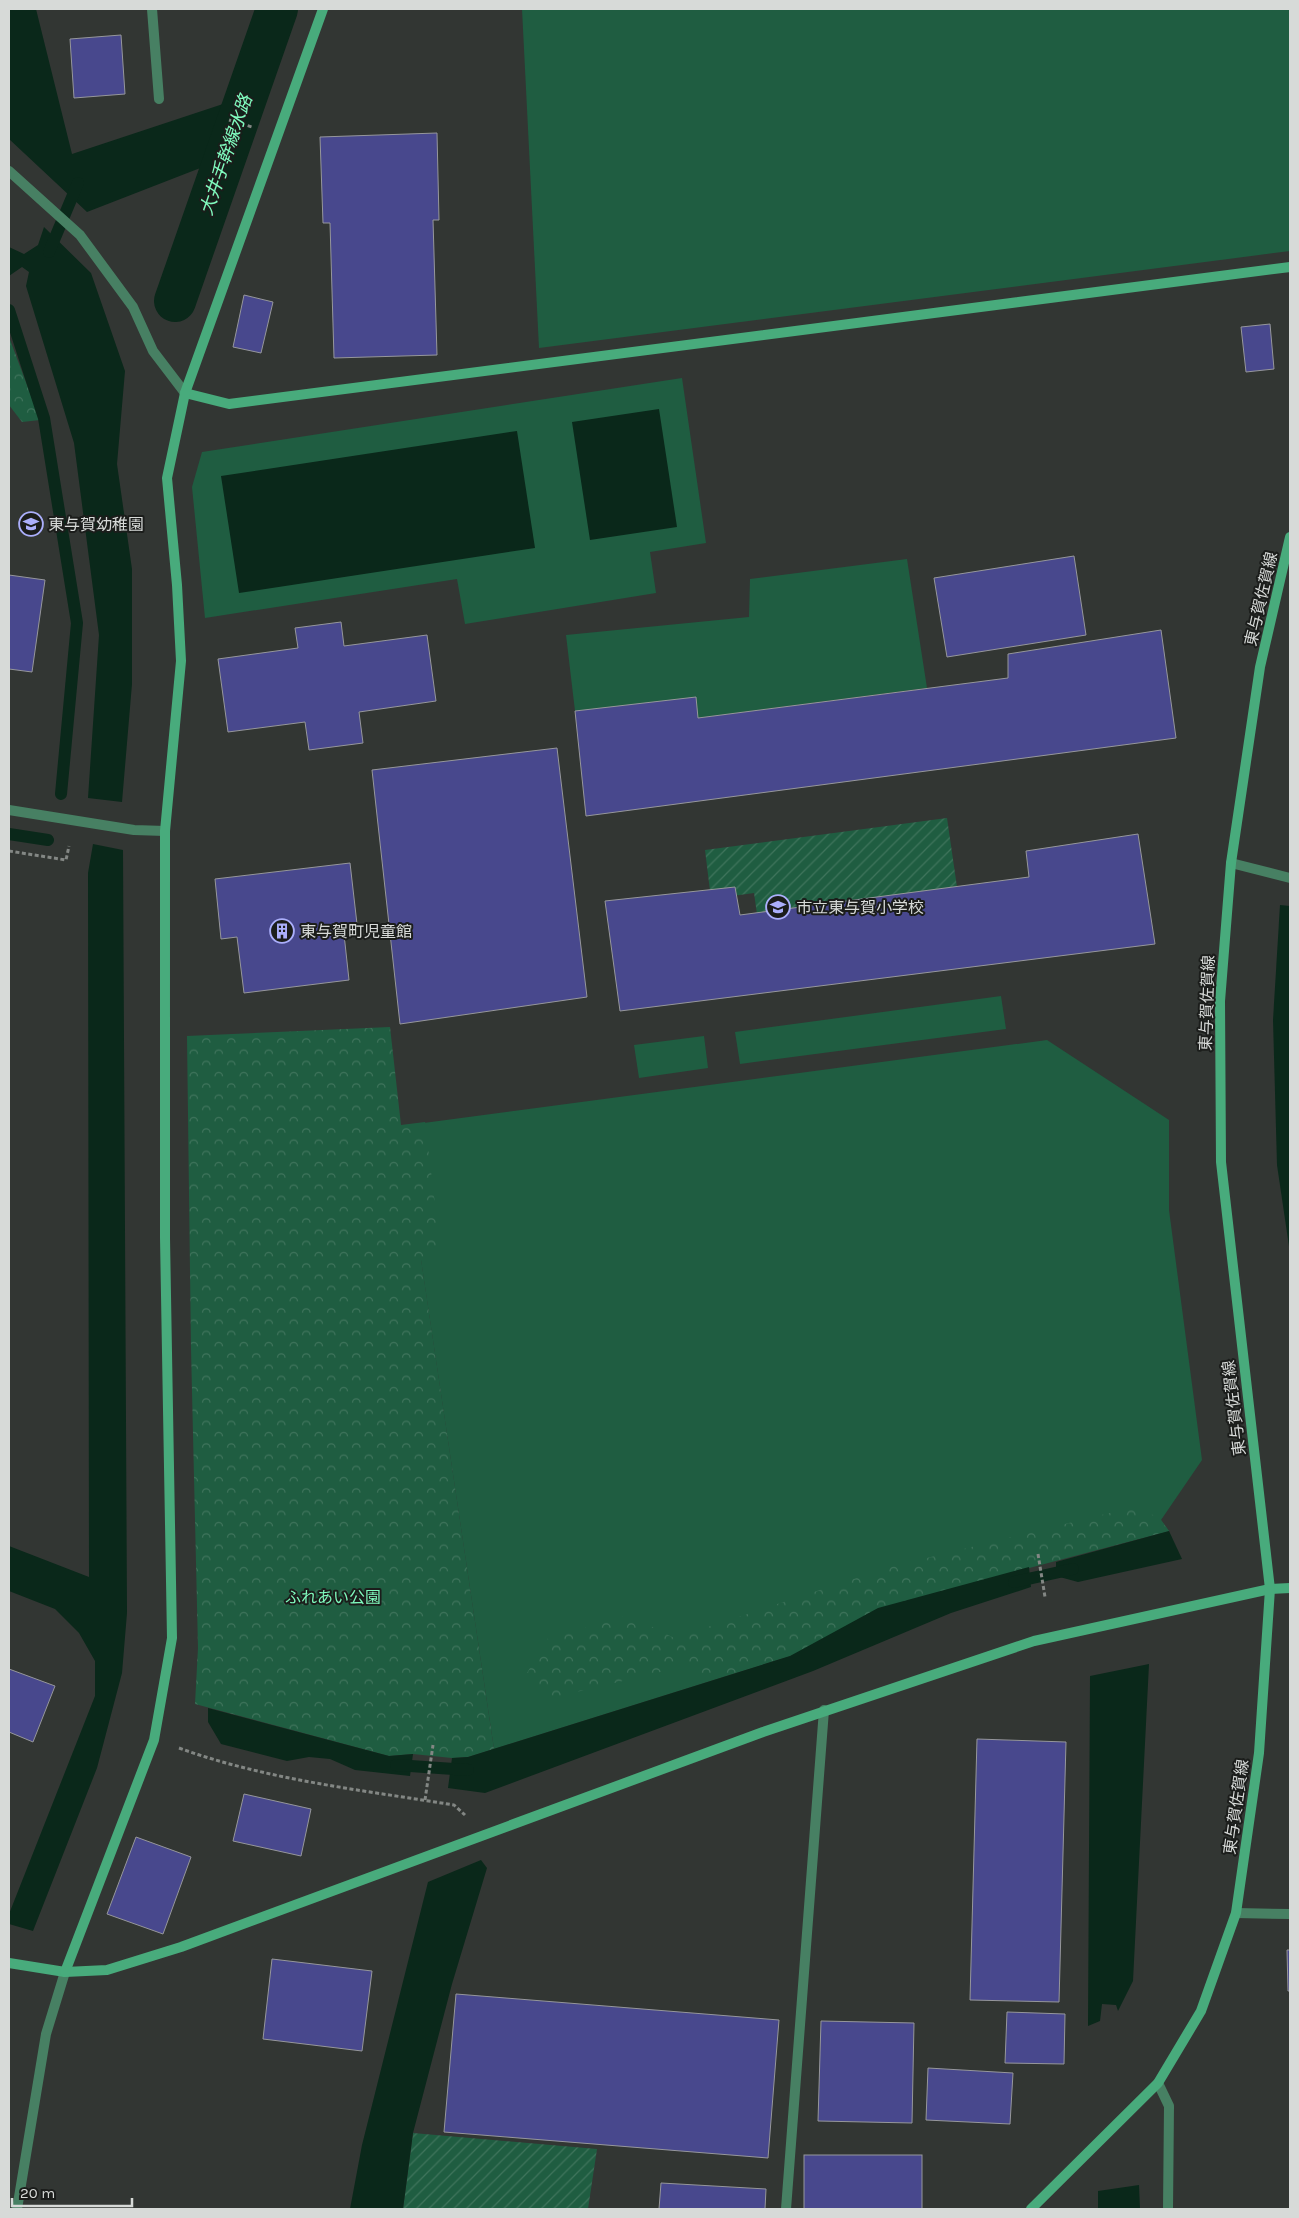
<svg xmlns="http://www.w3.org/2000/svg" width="1299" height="2218" font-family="Karla,'Noto Sans JP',sans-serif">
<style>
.grass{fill:#1f5d41}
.forest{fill:url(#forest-crowns)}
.garden{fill:url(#garden-furrows)}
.water{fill:#0a281a}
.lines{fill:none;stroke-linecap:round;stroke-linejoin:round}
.stream{stroke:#0a281a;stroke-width:12}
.canal{stroke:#0a281a;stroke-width:42}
.building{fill:#48488d;stroke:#96979b}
.path{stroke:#838784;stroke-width:3;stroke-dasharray:4 2.5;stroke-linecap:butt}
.lane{stroke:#478063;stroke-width:10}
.street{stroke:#478063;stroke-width:10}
.secondary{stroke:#48ab7c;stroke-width:10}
.labels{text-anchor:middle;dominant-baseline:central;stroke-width:4;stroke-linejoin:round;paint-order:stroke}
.poi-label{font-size:16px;fill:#d7dad8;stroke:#1b1d1b;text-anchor:start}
.street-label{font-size:16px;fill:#d7dad8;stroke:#1b1d1b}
.park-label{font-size:16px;fill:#7ffabd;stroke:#1b1d1b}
.water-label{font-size:18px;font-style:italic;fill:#80fcbf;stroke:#1b1d1b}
</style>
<defs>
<pattern id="forest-crowns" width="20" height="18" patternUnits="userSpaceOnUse" patternTransform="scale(1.25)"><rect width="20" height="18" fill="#1f5d41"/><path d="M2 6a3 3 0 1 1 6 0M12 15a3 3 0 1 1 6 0" fill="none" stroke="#3f745c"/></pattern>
<pattern id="garden-furrows" width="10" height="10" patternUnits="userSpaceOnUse" patternTransform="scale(1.25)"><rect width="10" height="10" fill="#1f5d41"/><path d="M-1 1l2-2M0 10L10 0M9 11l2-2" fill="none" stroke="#3f745c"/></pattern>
</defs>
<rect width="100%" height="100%" fill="#323633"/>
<!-- grass -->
<g class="grass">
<polygon points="522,9 1290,9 1290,251 539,348"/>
<polygon points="682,378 706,543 650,552 656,593 465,624 457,579 205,618 192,487 202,452"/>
<polygon points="907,559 927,688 698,718 575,711 566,635 749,617 750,579"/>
<polygon points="1001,996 1006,1029 740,1064 735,1032"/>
<polygon points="704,1036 708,1068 639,1078 634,1045"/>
<polygon points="1047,1040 1169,1120 1169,1210 1202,1460 1161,1520 1169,1531 1029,1567 790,1656 494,1749 401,1126"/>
</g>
<!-- forest -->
<g class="forest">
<polygon points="9,337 40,420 22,422 9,405"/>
<polygon points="390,1027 401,1125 425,1122 440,1245 421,1259 494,1749 468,1757 452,1758 413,1754 389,1756 195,1704 198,1648 191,1348 187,1036"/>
<polygon points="1138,1506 1161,1520 1169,1531 879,1608 790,1656 711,1680 690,1665 547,1699 527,1673 547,1639 629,1615 674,1638 890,1567"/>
</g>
<!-- garden -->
<g class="garden">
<polygon points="947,818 957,887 757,914 754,893 711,899 705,850"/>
<polygon points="413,2133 597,2149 588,2209 403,2209"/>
</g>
<!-- water -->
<g class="water">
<polygon points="9,9 36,9 72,154 226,103 208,165 87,212 9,139"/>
<polygon points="44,227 91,273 125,371 117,464 132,569 132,684 122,802 88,798 99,635 74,443 26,286 29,272 22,267 9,276 9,247 24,254 38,245"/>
<polygon points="659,409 677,527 590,540 572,422"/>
<polygon points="517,431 535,548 239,593 221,476"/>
<polygon points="93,844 123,850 127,1613 122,1673 97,1768 33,1931 9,1924 9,1914 95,1696 95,1661 79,1633 55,1609 9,1591 9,1546 89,1577 88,873"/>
<polygon points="1280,905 1290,906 1290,1253 1277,1165 1273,1020"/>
<polygon points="1169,1531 1182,1559 1078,1582 1056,1576 1056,1562"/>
<polygon points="1029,1567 1031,1587 951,1613 813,1671 485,1793 448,1788 452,1758 468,1757 790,1656 878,1608"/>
<polygon points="1149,1664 1133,1981 1118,2011 1116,2005 1102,2004 1100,2021 1088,2026 1090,1676"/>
<polygon points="208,1708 389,1756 413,1754 410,1776 355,1770 330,1759 309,1757 287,1761 221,1744 208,1722"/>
<polygon points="481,1860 487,1868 452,1984 413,2133 403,2209 350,2209 362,2145 428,1882"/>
<polygon points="1139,2185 1140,2209 1098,2209 1098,2191"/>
</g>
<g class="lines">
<!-- stream -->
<g class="stream">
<polyline points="49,252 78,183"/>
<polyline points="9,310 44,418 77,623 61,794"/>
<polyline points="9,834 48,840"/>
<polyline points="1014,1582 1073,1569"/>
<polyline points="396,1765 468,1770"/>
</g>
<!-- canal -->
<polyline class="canal" points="175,301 277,9"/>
</g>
<!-- building -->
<g class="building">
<polygon points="121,35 125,94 74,98 70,39"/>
<polygon points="437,133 439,220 433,220 437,355 334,358 330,223 323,223 320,137"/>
<polygon points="244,295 273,302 261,353 233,347"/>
<polygon points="1270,324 1274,369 1246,372 1241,327"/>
<polygon points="1074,556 1086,635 947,657 934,578"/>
<polygon points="9,575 45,580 32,672 9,669"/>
<polygon points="341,622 344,646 427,635 436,701 359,712 363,743 309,750 305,722 228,732 218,659 298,648 295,628"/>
<polygon points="1161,630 1176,738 586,816 575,711 696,697 698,718 1008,678 1008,654"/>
<polygon points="557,748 587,997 400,1024 372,770"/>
<polygon points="1138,834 1155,944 620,1011 605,901 735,887 740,915 1029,877 1026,851"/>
<polygon points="350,863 357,924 343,925 349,980 244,993 237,937 221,939 215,879"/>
<polygon points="9,1669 55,1686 33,1742 9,1732"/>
<polygon points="977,1739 1066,1742 1059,2002 970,2000"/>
<polygon points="244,1794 311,1809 301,1856 233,1841"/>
<polygon points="136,1837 191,1857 163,1934 107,1914"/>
<polygon points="1287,1950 1290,1950 1290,1991 1288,1991"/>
<polygon points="272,1959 372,1971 362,2051 263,2039"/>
<polygon points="456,1994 779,2020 768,2158 444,2132"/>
<polygon points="1007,2012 1065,2014 1064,2064 1005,2063"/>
<polygon points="821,2021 914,2023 912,2123 818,2121"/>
<polygon points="928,2068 1013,2073 1010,2124 926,2120"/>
<rect x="804" y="2155" width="118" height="54"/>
<polygon points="661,2183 766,2189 765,2209 659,2209"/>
</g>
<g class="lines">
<!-- path -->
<g class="path">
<polyline points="229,120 252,127"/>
<polyline points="9,851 66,860 69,846"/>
<polyline points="1038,1554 1045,1597"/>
<path d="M179 1748C267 1780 362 1790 454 1805L465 1815"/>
<polyline points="425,1800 433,1745"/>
</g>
<!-- lane -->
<polyline class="lane" points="1231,863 1290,878"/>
<!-- street -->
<g class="street">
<polyline points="152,9 159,99"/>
<polyline points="9,171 80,235 133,307 153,351 185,393"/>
<polyline points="9,810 134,830 165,831"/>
<polyline points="1236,1913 1290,1914"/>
<polyline points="1158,2083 1169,2106 1168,2209"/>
<polyline points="17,2209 46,2034 65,1972"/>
<polyline points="786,2209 824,1710"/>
</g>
<!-- secondary -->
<g class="secondary">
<polyline points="185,393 229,404 1290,267"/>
<polyline points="9,1963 65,1972 107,1970 181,1947 763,1732 1034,1641 1270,1589 1290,1588"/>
<polyline points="65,1972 154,1740 172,1638 165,1238 165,831 181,661 177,585 167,478 185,393 323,9"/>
<polyline points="1031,2209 1158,2083 1201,2011 1236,1913 1259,1753 1270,1589 1221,1162 1220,1001 1231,863 1260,667 1290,537"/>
</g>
</g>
<!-- icons -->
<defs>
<g id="school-ring" transform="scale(1.25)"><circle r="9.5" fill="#1b1d1b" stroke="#abaffb" stroke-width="1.5"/><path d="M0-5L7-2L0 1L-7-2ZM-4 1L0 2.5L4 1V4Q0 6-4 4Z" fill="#abaffb"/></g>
<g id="building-ring" transform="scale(1.25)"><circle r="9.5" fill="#1b1d1b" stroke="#abaffb" stroke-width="1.5"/><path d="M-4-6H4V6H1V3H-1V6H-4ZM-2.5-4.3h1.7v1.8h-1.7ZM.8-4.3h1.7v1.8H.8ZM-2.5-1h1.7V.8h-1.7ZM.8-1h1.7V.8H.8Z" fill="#abaffb"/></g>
</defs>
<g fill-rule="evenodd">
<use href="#school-ring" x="31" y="524"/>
<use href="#school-ring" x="778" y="907"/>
<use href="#building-ring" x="282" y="931"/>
</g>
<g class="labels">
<!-- poi labels -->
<g class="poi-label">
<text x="48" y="524">東与賀幼稚園</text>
<text x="796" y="907">市立東与賀小学校</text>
<text x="300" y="931">東与賀町児童館</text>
</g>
<!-- street labels -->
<g class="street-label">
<text transform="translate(1261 599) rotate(-77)">東与賀佐賀線</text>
<text transform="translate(1207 1003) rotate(-88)">東与賀佐賀線</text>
<text transform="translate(1234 1408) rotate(-97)">東与賀佐賀線</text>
<text transform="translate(1236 1807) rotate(-82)">東与賀佐賀線</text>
</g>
<!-- park labels -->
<g class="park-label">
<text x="333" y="1597">ふれあい公園</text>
</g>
<!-- water labels -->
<g class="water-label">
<text transform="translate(226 155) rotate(-71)">大井手幹線水路</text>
</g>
</g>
<!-- border -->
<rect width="1299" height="2218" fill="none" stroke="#d7dad8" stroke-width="20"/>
<!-- scale -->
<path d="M12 2198v8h120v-8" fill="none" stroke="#d7dad8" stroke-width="2.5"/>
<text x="20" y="2198" font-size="15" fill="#d7dad8" stroke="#1b1d1b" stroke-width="4" paint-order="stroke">20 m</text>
</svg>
